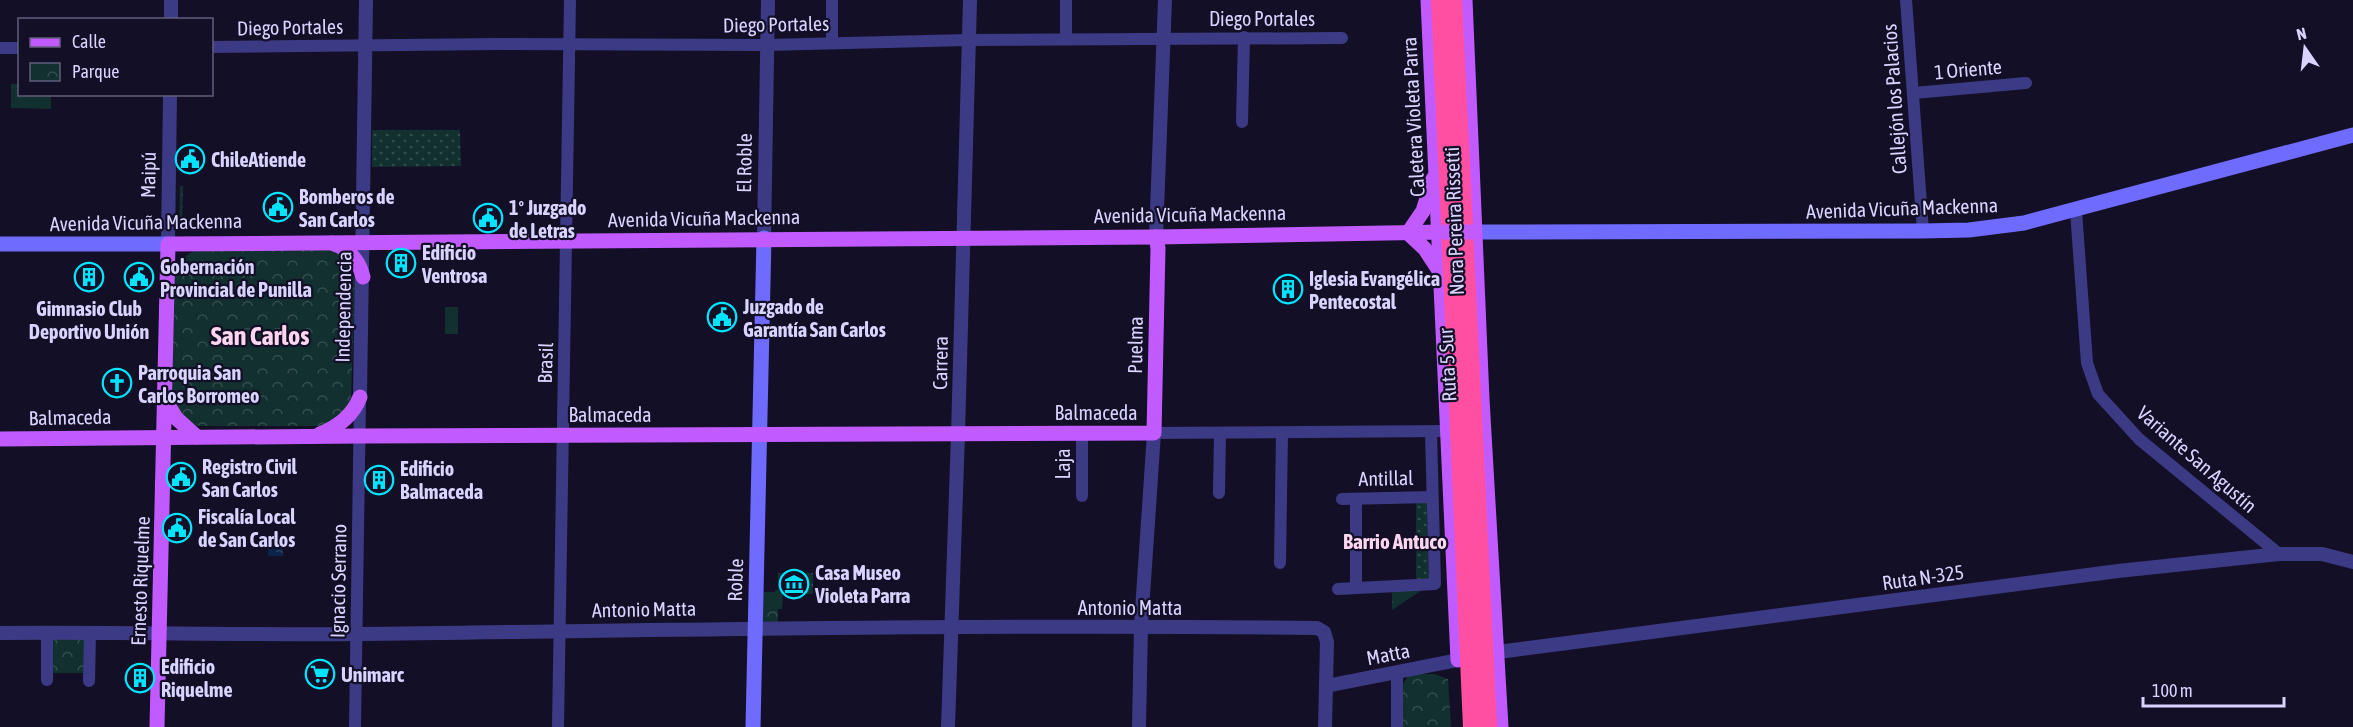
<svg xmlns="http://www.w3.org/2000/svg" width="2353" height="727" font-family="'Asap Condensed',sans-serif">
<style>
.grass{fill:url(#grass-dots)}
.park{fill:url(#park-crowns)}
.pitch{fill:#12302f}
.water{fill:url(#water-ripples)}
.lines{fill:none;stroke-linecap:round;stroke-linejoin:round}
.minor{stroke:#3d3a85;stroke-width:12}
.tertiary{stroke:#3d3a85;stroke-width:14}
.secondary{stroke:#6f6bff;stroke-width:15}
.primary{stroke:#c25bff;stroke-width:15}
.motorway{stroke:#ff4fa3;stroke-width:18}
.primary-bridge{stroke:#c25bff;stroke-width:15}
.labels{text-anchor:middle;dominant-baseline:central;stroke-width:4.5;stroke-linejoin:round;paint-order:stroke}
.street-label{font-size:20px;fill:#d9d4ff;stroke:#130f26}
.poi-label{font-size:20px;font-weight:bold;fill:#d9d4ff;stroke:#130f26;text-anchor:start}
.neighbourhood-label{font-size:21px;font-weight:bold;fill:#ffd6f0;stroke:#130f26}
.district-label{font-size:26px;font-weight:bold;fill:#ffd6f0;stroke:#130f26}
</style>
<defs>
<pattern id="grass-dots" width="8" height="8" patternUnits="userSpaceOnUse" patternTransform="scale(1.5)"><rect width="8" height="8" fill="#12302f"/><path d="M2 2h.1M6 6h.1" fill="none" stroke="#344d4e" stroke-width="1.8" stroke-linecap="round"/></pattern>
<pattern id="park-crowns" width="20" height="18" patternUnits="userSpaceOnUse" patternTransform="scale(1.5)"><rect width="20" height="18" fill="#12302f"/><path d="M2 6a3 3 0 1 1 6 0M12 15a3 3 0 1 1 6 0" fill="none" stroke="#344d4e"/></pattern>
<pattern id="water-ripples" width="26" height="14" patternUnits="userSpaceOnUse" patternTransform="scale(1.5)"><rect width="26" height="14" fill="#0c2248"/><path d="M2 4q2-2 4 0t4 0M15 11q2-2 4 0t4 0" fill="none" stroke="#2f4163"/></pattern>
</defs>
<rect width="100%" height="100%" fill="#130f26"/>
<!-- grass -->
<g class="grass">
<polygon points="372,130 460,130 461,166 372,167"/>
<polygon points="180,186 183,186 182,229 179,229"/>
<polygon points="1427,501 1429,581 1416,580 1416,502"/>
<polygon points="778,573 813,573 813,594 794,594 794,590 778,590"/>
</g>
<!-- park -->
<g class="park">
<polygon points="333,248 348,260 355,280 351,400 343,414 322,426 191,426 171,402 175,269 183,258 197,249"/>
<polygon points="1425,588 1392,610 1392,590"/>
<polygon points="775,590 783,590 782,609 778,609 778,622 763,622 760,619 760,592 775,592"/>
<polygon points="88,636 88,673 49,673 50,637"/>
<polygon points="1420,674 1434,674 1448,679 1451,727 1403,727 1403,684 1408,676"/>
</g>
<!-- pitch -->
<g class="pitch">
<polygon points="11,84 19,84 20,94 51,95 51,109 11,108"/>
<polygon points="241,278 279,279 279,296 241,294"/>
<rect x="445" y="307" width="13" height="27"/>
</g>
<!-- water -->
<rect class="water" x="268" y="547" width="15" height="9"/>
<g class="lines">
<!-- minor -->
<g class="minor">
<polyline points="832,0 832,42"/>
<polyline points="1906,0 1923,231"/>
<polyline points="1066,39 1066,0"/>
<polyline points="212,47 498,44 767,45 967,40 1342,38"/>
<polyline points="0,48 20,48"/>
<polyline points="1914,93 2026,83"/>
<polyline points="1242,122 1244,37"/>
<polyline points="2076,211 2087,363 2098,394 2139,439 2279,554"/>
<polyline points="1154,433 1448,431"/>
<polyline points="1219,493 1220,433"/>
<polyline points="1082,496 1082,433"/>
<polyline points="1342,499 1432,497"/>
<polyline points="1280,563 1282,433"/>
<polyline points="1356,588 1356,499"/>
<polyline points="1338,589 1435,584 1431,432"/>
<polyline points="1397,672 1397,727"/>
<polyline points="47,680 47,633"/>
<polyline points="89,681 90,633"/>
<polyline points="355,727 360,399"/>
<polyline points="558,727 570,0"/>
</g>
<!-- tertiary -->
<g class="tertiary">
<polyline points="171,20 171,0"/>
<polyline points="1156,237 1165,0"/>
<polyline points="764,238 768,0"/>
<polyline points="168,244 170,94"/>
<polyline points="360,397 366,0"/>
<path d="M0 633C119 632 238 635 357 634 677 630 997 624 1317 628L1324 632 1327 642 1325 727"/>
<polyline points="1498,652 2118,571 2279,554 2322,554 2353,562"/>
<polyline points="1326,686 1458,660"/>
<polyline points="948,727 958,434 970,0"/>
<polyline points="1139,727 1141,625 1154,433"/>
</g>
<!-- secondary -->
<g class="secondary">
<polyline points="1476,232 1923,231 1969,230 2024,223 2353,135"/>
<polyline points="0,244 168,244"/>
<polyline points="753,727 764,238"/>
</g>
<!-- primary -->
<g class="primary">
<polyline points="1428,0 1458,660"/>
<polyline points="1465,0 1482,399 1501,727"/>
<polyline points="1408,233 1423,211 1433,179"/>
<polyline points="1408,233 1425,249 1440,272"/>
<path d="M332 243C349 249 359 260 363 277"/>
<polyline points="165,400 176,418 197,437"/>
<path d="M320 434C338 427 353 415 360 397"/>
<polyline points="0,439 359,436 1154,433 1158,248 1156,237"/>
<polyline points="157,727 168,244 1156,237 1444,232"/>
</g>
<!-- motorway -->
<g class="motorway">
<polyline points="1440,0 1472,727"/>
<polyline points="1453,0 1488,727"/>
</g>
<!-- primary-bridge -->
<polyline class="primary-bridge" points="1444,232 1473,232"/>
</g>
<!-- icons -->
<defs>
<g id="civic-ring" transform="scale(1.5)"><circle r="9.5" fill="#130f26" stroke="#00e5ff" stroke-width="1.5"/><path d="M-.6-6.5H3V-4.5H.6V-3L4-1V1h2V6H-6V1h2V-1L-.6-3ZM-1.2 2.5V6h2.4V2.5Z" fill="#00e5ff"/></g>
<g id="building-ring" transform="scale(1.5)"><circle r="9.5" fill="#130f26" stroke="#00e5ff" stroke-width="1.5"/><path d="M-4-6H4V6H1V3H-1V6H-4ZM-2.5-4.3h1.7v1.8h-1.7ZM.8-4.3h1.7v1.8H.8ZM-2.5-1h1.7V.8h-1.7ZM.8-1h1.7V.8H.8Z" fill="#00e5ff"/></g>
<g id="church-ring" transform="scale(1.5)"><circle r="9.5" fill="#130f26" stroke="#00e5ff" stroke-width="1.5"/><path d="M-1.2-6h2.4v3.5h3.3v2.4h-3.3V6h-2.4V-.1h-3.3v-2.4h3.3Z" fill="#00e5ff"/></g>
<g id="museum-ring" transform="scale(1.5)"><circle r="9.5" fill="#130f26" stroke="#00e5ff" stroke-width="1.5"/><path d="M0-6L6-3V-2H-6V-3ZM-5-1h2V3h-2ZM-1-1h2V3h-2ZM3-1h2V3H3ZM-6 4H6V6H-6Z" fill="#00e5ff"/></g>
<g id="supermarket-ring" transform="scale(1.5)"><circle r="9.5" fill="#130f26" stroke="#00e5ff" stroke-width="1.5"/><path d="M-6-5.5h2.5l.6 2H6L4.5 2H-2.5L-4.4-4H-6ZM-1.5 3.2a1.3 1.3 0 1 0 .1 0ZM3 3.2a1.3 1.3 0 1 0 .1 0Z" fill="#00e5ff"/></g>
</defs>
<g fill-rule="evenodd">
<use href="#civic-ring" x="190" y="159"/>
<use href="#civic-ring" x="278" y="207"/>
<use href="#civic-ring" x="488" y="218"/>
<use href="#building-ring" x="401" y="263"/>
<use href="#building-ring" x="89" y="277"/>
<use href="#civic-ring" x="139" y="277"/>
<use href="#building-ring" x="1288" y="289"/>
<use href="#civic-ring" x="722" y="317"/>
<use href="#church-ring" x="117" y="383"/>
<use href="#civic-ring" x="181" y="477"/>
<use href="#building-ring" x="379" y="480"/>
<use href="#civic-ring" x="177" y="528"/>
<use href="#museum-ring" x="794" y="584"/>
<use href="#supermarket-ring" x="320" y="674"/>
<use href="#building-ring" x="140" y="678"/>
</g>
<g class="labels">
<!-- street labels -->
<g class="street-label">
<text x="1262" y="18">Diego Portales</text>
<text transform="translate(776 24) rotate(-1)">Diego Portales</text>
<text transform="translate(290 27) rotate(-1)">Diego Portales</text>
<text transform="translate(1968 69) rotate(-5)">1 Oriente</text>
<text transform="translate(1894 99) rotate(-94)">Callejón los Palacios</text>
<text transform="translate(1413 117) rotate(-93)">Caletera Violeta Parra</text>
<text transform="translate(744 163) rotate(-89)">El Roble</text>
<text transform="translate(148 175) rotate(-89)">Maipú</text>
<text transform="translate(1902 208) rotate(-2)">Avenida Vicuña Mackenna</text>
<text transform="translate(1190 214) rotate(-1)">Avenida Vicuña Mackenna</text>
<text transform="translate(704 218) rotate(-1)">Avenida Vicuña Mackenna</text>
<text transform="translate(1454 221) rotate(-92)">Nora Pereira Rissetti</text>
<text transform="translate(146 222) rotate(-1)">Avenida Vicuña Mackenna</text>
<text transform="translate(343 307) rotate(-89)">Independencia</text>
<text transform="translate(1135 345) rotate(-89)">Puelma</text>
<text transform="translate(545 363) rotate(-88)">Brasil</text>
<text transform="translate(940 363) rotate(-89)">Carrera</text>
<text transform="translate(1447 365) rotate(-93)">Ruta 5 Sur</text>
<text x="1096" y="412">Balmaceda</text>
<text x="610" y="414">Balmaceda</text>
<text transform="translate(70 417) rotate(-1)">Balmaceda</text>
<text transform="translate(2197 459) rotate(41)">Variante San Agustín</text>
<text transform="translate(1062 464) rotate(-90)">Laja</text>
<text transform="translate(1386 478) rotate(-1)">Antillal</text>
<text transform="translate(1923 577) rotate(-8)">Ruta N-325</text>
<text transform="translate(735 580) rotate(-88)">Roble</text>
<text transform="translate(140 581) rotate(-88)">Ernesto Riquelme</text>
<text transform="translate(338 581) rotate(-89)">Ignacio Serrano</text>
<text x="1130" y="607">Antonio Matta</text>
<text transform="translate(644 609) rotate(-1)">Antonio Matta</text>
<text transform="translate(1388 654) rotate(-11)">Matta</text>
</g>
<!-- poi labels -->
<g class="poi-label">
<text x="211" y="159">ChileAtiende</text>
<text x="299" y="196">Bomberos de<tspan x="299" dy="23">San Carlos</tspan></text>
<text x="509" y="207">1° Juzgado<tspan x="509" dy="23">de Letras</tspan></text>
<text x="422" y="252">Edificio<tspan x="422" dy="23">Ventrosa</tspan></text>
<text x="160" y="266">Gobernación<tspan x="160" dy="23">Provincial de Punilla</tspan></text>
<text x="1309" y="278">Iglesia Evangélica<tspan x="1309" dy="23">Pentecostal</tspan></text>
<text x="743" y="306">Juzgado de<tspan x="743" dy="23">Garantía San Carlos</tspan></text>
<text x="89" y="308" text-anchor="middle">Gimnasio Club<tspan x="89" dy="23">Deportivo Unión</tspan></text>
<text x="138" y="372">Parroquia San<tspan x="138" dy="23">Carlos Borromeo</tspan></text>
<text x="202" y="466">Registro Civil<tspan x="202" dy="23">San Carlos</tspan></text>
<text x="400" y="468">Edificio<tspan x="400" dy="23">Balmaceda</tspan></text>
<text x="198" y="516">Fiscalía Local<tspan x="198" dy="23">de San Carlos</tspan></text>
<text x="815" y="572">Casa Museo<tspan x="815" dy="23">Violeta Parra</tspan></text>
<text x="161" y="666">Edificio<tspan x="161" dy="23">Riquelme</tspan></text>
<text x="341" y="674">Unimarc</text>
</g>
<!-- neighbourhood labels -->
<g class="neighbourhood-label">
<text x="1395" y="541">Barrio Antuco</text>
</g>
<!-- district labels -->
<g class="district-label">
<text x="260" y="336">San Carlos</text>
</g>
</g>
<!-- legend -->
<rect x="18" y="18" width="195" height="78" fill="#130f26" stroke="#625e7d" stroke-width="1.5"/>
<rect x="30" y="38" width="30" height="9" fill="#c25bff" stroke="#625e7d" stroke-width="1.5"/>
<text x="72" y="48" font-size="18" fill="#d9d4ff">Calle</text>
<rect x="30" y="63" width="30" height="18" fill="url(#park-crowns)" stroke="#625e7d" stroke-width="1.5"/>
<text x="72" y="78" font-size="18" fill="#d9d4ff">Parque</text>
<!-- north arrow -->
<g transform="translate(2305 48) rotate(346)" stroke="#130f26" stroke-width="4.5" paint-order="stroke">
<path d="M0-4.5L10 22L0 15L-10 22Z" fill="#d9d4ff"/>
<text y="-9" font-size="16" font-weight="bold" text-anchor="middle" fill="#d9d4ff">N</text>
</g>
<!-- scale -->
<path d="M2143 697v9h141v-9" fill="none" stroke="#d9d4ff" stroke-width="3"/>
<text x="2152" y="697" font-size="18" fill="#d9d4ff" stroke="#130f26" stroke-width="4.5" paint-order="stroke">100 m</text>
</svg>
